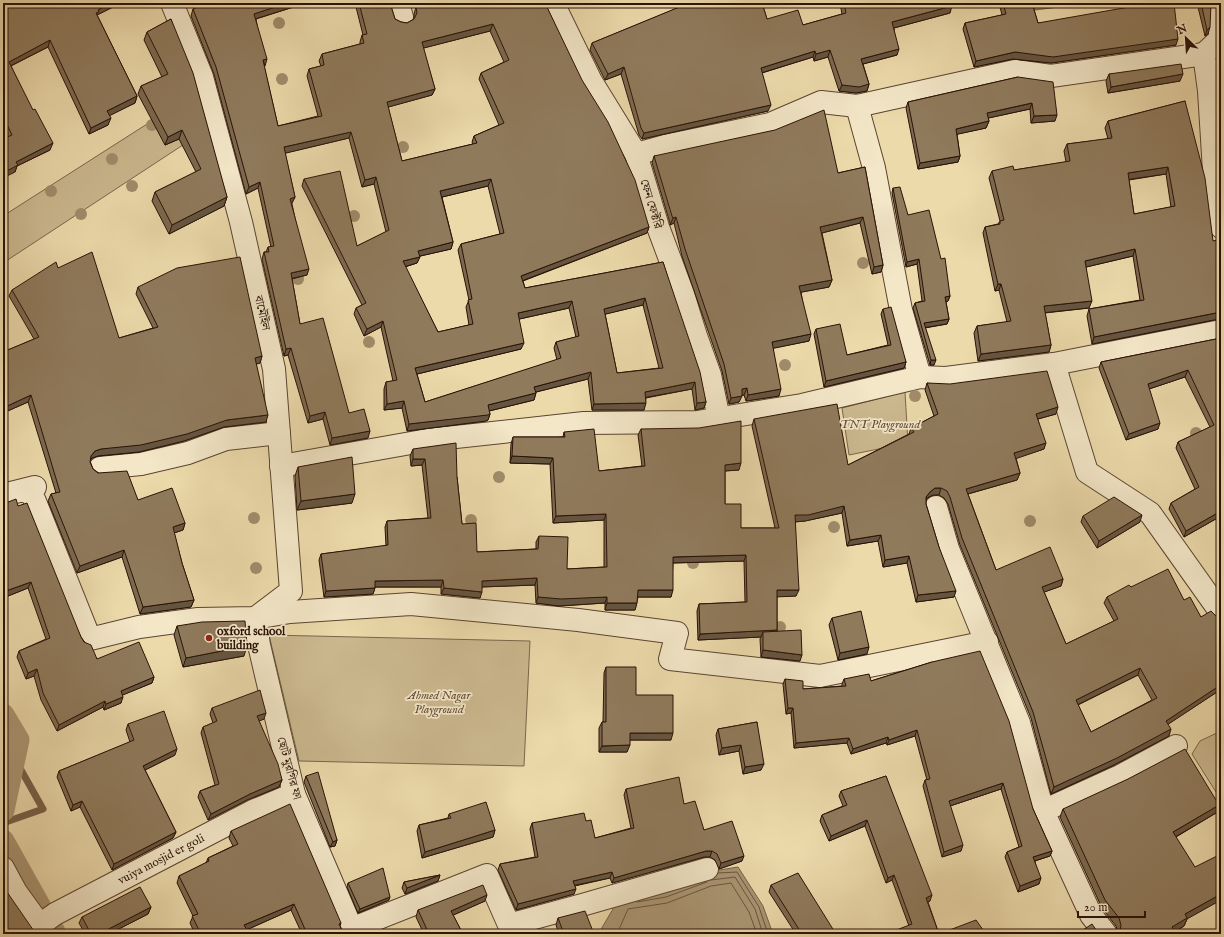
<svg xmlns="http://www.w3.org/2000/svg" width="1224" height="937" font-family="'IM FELL English','Noto Serif Bengali',serif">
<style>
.green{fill:#cbb88f;stroke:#7b654b}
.water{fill:#aa9673;stroke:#776148}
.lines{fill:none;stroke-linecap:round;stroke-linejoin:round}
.shore{stroke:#6a543d;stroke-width:1}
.stream{stroke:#776148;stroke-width:7}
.canal{stroke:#aa9673;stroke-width:23}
.minor-casing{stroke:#5b4430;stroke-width:24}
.minor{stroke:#f3e7c8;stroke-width:22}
.tree{fill:#a18c6b}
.wall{fill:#7b694f;stroke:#2b1207;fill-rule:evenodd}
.shaded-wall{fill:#645540;stroke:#2b1207}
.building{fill:#8f7a5c;stroke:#2b1207;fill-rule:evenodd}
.poi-dot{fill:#8f2418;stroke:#f3e7c8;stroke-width:1.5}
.labels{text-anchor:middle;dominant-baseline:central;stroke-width:3.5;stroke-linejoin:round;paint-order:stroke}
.street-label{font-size:12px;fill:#2b1207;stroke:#f3e7c8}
.park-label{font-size:12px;font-style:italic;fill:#634c37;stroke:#f3e7c8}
.poi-label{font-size:12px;font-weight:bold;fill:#2b1207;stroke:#f3e7c8;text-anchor:start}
</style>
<rect width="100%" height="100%" fill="#ecdaab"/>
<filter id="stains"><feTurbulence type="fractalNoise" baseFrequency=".005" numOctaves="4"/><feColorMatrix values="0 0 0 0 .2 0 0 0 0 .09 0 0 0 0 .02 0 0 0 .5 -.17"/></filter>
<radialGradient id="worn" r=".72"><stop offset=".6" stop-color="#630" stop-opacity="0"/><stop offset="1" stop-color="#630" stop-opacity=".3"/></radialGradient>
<!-- green -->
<g class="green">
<polygon points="169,110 189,141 3,263 3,216"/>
<polygon points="905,392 908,443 849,455 842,408"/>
<polygon points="269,635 530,641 524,766 299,761"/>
<polygon points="1221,731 1221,800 1192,754 1200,741"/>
</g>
<!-- water -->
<g class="water">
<polygon points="1033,3 1090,3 1035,10"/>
<polygon points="738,867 763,906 773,934 603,934 600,931 613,909 612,898 707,872"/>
</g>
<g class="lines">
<!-- shore -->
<g class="shore">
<polyline points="718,873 737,872 759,907 768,934"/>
<polyline points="711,880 735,877 755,909 763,934"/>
<polyline points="637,902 666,897 707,882"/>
<polyline points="617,934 628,909 667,903 711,886 731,883 749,912 757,934"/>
</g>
<!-- stream -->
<polyline class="stream" points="3,738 43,809 3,823"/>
<!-- canal -->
<g class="canal">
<polyline points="3,715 18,740 3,810"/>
<polyline points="3,841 55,934"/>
</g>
<!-- minor casing -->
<g class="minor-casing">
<g id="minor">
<polyline points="172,3 202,77 241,222 274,369 291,591 258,616"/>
<polyline points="398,3 402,17"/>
<polyline points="553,3 591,81 636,154 658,227 683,294 696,336 710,375 719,419"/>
<polyline points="1220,3 1220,39 1204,54 1209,91 1216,203 1221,227"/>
<polyline points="857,106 874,168 901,310 920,377"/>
<polyline points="636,154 665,146 770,124 821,102 857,106 1015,71 1051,76 1204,54"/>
<polyline points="1054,364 1087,472 1150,513 1221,613"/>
<polyline points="281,466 428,440 584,423 697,422 802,405 920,377 946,378 1054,364 1221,331"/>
<polyline points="100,468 141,464 188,453 226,439 279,433"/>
<polyline points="3,495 35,487 32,494 90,639 139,627 198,619 255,618 290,612 411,604 578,620 677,633 670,659 820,676 987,642"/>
<polyline points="936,507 948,549 1019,723 1043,811 1091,915 1106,934"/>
<polyline points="255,618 259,645 294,794 354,934"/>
<polyline points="1043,811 1120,776 1176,746"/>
<polyline points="3,868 16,892 40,925"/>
<polyline points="351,929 487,875 509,925 582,905 707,869"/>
<path id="s1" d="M44 934 40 925 55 914 253 811 294 794"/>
</g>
</g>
<!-- minor -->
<use href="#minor" class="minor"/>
</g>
<!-- trees -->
<g class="tree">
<circle cx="279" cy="23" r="6"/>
<circle cx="282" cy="79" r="6"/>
<circle cx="152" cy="125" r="6"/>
<circle cx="403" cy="147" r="6"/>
<circle cx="112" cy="159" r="6"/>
<circle cx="132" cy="186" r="6"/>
<circle cx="51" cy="191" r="6"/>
<circle cx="81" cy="214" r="6"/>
<circle cx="354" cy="216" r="6"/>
<circle cx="863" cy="263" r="6"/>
<circle cx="298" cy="279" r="6"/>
<circle cx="369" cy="342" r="6"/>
<circle cx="785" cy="365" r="6"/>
<circle cx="915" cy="396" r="6"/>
<circle cx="1196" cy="433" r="6"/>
<circle cx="499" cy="477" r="6"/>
<circle cx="254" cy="518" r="6"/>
<circle cx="471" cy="520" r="6"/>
<circle cx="1030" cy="521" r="6"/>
<circle cx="834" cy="527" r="6"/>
<circle cx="693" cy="563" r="6"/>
<circle cx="256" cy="568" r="6"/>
<circle cx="780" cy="627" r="6"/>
</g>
<!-- wall -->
<g class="wall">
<polygon points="3,3 121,3 97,15 137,96 135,103 109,115 108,125 89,134 48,47 11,66 50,150 17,166 15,172 8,137 3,128"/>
<path d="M222 3H306L256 19 264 66 278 126 318 116 307 76 309 69 321 66 319 61 322 54 360 44V42L362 35H363L355 3H390L395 19 401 22 407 23 414 19V14L416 7 545 3 649 227 647 233 523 281 525 288 663 262 706 402 704 408 695 410 692 389 646 398 644 410H592L588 379 536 392 534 400 489 411 490 414 488 420 486 421 407 431 402 408 384 410V389L386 382 393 381 381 327 364 336 354 314 356 308 362 305 302 186 304 179 357 246 386 232 374 184 362 187 349 138 285 153 295 197 292 203V204L307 275 292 279 300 324 349 413 368 438 330 445 323 419 308 423 288 355 284 356 262 259 264 252H266L268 247H271L258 188 246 194 214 74 191 16 193 9 212 6ZM490 31 504 62 481 73 479 79 499 125 474 136 472 142 473 144 402 161 388 107 432 95 435 89 423 48ZM488 186 500 234 461 244 458 250 469 300 466 307 469 325 438 332 405 267 417 263 420 256 451 249 453 242 442 197ZM643 305 659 368 617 373 605 314ZM569 308 576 337 556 342 554 348 557 360 425 402 417 374 521 349 519 319Z"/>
<polygon points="685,3 762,3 767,19 803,25 842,14 840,3 951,3 950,13 894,28 897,55 863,64 869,84 867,91 856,93 839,91 828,57 814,61 813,57 762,73 768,111 642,139 639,135 621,74 605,80 590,50 592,43 685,5"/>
<polygon points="999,3 1032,3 1038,23 1176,45 1051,63 1013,59 974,67 963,29 965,23 1002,15"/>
<polygon points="1197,3 1211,3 1208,34 1205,36"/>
<polygon points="171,19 227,197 224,206 169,234 152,201 155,192 196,172 179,139 165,145 138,94 141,86 162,77 144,40 147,32"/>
<polygon points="1221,51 1221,100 1217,59 1220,52"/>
<polygon points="1109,74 1180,81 1108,93 1106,81"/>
<polygon points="1018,77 1055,121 1031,123 1030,109 988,118 989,121 986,128 957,134 960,156 958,162 918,169 906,108 908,102"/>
<path d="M1185 101 1219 319 1092 344 1087 316 1089 309 1140 300 1133 256 1086 267 1089 308 1045 313 1051 345 1049 352 978 361 974 333 977 326 1007 322 999 290 995 291 983 233 985 227 998 224 1000 221 989 178 992 171 1014 170 1066 162 1064 151 1067 144 1108 139 1105 128 1108 121ZM1166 174 1171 207 1134 214 1129 180Z"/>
<polygon points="654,156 838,173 865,167 883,265 881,272 872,274 860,223 822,233 832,280 829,287 801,292 809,341 773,348 779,396 746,401 744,395 742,395 739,402 729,404 722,371 682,256 674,223 670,225 670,223 652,163"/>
<polygon points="893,188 908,215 950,296 948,301 946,302 949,319 947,324 925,328 934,365 930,365 913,308 915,303 922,301 917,264 906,267 892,193"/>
<polygon points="58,268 119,338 153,328 136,294 138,287 262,356 260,363 256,364 266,422 224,427 184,441 139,452 98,456 92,458 90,461 93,469 138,500 185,523 183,530 174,533 182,563 194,600 191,607 140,614 122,557 77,573 48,501 51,494 56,493 28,402 3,413 3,352 34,339 9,296 12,290"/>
<polygon points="883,309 906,362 904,368 824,387 814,334 816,329 847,355 888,345 881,314"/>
<polygon points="1221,338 1221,516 1184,537 1169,509 1171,503 1195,489 1176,448 1178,442 1210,427 1185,377 1149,389 1158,429 1126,440 1099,368 1101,362"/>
<path d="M927 383 1056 414 1038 419 1044 449 1016 458 1020 473 1017 480 968 494 996 570 1063 579 1061 586 1044 592 1066 644 1114 621 1104 603 1107 597 1131 587 1184 600 1201 617 1221 618V700L1217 692 1168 724 1169 736 1114 765 1051 794 1031 718 960 545 948 504 944 498 939 495H933L927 498 926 500V504L954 597 916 602 907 563 883 567 878 541 847 546 842 513 805 521 795 522 796 596H777V631L800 661 761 657 760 639 761 637 698 640 697 611 699 604 745 602 744 561 673 563 671 597H638L635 610H605V603L559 606 536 603 535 585 482 587 480 598 441 594V587H375L373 594 324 597 319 560 321 554 386 546 385 527 387 521 428 518 422 465 411 466 410 456 413 449 457 477 462 524 477 552 536 549V542L539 536 567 569 604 567V520L553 523 550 464 510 463 511 444 513 437H563L564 432 599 471 642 466 638 435 641 429 739 470 725 471V504L741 528H775L752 426 754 419 848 465 909 434 911 428 934 416 925 390ZM1138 675 1152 700 1091 732 1078 705Z"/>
<polygon points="298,467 352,503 297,510 295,476"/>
<polygon points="3,504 18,506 81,637 97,659 154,677 152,683 122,695 121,703 104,710 103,707 57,731 41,700 34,676 26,679 17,657 19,651 46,639 28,588 3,598"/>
<polygon points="1083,516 1140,522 1097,548 1081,522"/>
<polygon points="832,618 867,654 838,660 829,625"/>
<polygon points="177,626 244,656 183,667 174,635"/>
<polygon points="932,662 1033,809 1052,851 1050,856 1035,861 1039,884 1018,892 1005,857 1007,852 1019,847 1001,789 950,806 961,851 942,857 923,786 925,780 927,780 915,736 887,745 886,743 851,754 847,743 794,748 791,713 786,714 783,684 785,679 803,689 842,686 842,684 844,679 871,681"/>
<polygon points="606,667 636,695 671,740 630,740 627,752 599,752 599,728 602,722 603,722 604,673"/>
<polygon points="212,708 264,719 259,721 282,780 279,787 247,800 208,820 198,797 200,791 215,785 201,733 203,727 213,723 210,714"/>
<polygon points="757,722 761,770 743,774 739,751 719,755 716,735 718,729"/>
<polygon points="128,724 175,755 145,770 176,832 173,838 112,870 80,807 71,811 57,777 59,771 130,742 126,730"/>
<polygon points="306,776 337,840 335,846 330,847 304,782"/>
<polygon points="886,776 930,901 928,902 939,934 986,934 886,934 909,926 892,880 886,883 865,826 829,841 820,821 822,815 843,806 839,796 841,791"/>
<polygon points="626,789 684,804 704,830 742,861 719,869 715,860 710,857 704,857 612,883 610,878 575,886 574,894 516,910 498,870 500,864 535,857 530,829 532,823 586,821 595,838 631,828 624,795"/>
<polygon points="1063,809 1216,813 1176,837 1187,919 1184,926 1173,933 1173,934 1118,934 1118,933 1116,926 1102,908 1060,817"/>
<polygon points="449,814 495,830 493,837 422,858 417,831 419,825 448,818"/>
<polygon points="231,831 341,923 340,926 344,934 302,934 291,910 246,930 245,934 195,934 190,923 193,916 177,883 179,876 206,863 208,858 233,846 229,838"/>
<polygon points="440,875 438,881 405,894 402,888 404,882"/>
<polygon points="348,883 389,900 358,913 347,887"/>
<polygon points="771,885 836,934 796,934 769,892"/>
<polygon points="485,901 453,915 463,934 424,934 416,917 418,910"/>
<polygon points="151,907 148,914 109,934 85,934 79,923 82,917"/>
<polygon points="558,918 594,934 559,934 556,925"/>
</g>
<!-- shaded-wall -->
<g class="shaded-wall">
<polygon points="110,3 121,3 97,15 94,20 98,10"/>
<polygon points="287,3 306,3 252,20 254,14"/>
<polygon points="952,6 950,13 890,29 892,22"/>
<polygon points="493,24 490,31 420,49 422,42"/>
<polygon points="1210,27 1208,34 1205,36 1207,30"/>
<polygon points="1178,39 1176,45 1051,63 1013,59 974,67 976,61 1015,52"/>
<polygon points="50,40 48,47 6,68 9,62"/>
<polygon points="899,49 897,55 859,65 861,59"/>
<polygon points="830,50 828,57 814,61 816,54"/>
<polygon points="815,51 813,57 758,74 761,68"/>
<polygon points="267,59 265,66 263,60"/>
<polygon points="624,67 621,74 605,80 608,74"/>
<polygon points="1183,74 1180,81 1108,93 1111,87"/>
<polygon points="869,84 867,91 856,93 839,91 842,85"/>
<polygon points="435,89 432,95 385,108 387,102"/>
<polygon points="137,96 135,103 105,118 107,111"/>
<polygon points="1032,103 1030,109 984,119 987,113"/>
<polygon points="771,105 768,111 642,139 644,133"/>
<polygon points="1057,115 1055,121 1031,123 1034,116"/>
<polygon points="111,118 108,125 89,134 91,128"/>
<polygon points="989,121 986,128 954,135 956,129"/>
<polygon points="182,130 179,139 165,145 168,137"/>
<polygon points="351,132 349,138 282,154 284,147"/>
<polygon points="53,143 50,150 17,166 15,172 3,178 3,173 16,162"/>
<polygon points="960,156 958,162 918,169 920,163"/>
<polygon points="1168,167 1166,174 1125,180 1128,173"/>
<polygon points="376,177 374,184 362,187 365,180"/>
<polygon points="491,179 488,186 438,198 440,191"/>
<polygon points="260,182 258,188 246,194 249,187"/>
<polygon points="227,197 224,206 169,234 172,225"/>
<polygon points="295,197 292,203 288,205 290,199"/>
<polygon points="676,217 674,223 670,225 673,218"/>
<polygon points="863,217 860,223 818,234 820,227"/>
<polygon points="649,227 647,233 519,282 521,276"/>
<polygon points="453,242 451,249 416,257 418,251"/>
<polygon points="1135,249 1133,256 1082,268 1085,261"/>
<polygon points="420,257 417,263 400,268 403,261"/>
<polygon points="919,259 917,264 906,267 907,262"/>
<polygon points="883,265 881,272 872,274 874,267"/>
<polygon points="309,269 307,275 289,279 291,273"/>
<polygon points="832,280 829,287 797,293 799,286"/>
<polygon points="998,284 1001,284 999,290 995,291"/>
<polygon points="950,296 948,301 944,302 945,297"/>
<polygon points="645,298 643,305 602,315 604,309"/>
<polygon points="572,301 569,308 515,320 518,313"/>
<polygon points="1092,301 1089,308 1041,313 1044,306"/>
<polygon points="1221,312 1221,319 1219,319 1092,344 1094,337"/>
<polygon points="949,319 947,324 922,328 924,323"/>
<polygon points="383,321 381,327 364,336 367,329"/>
<polygon points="811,334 809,341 770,349 772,342"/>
<polygon points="524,343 521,349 413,375 415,368"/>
<polygon points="1051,345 1049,352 978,361 981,354"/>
<polygon points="291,348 288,355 284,356 286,349"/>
<polygon points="262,356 260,363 253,365 255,358"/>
<polygon points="931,360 936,360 934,365 930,365"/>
<polygon points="906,362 904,368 824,387 826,381"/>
<polygon points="1188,370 1185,377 1146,390 1148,384"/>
<polygon points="591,372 588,379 532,393 534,387"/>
<polygon points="695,382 692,389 642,398 645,392"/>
<polygon points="747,388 744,395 739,396 742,389"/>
<polygon points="781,389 779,396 746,401 748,395"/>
<polygon points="536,393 534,400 485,412 488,405"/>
<polygon points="31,395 28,402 3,413 3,408"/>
<polygon points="742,396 739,402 729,404 731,398"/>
<polygon points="404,401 402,408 384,410 387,404"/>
<polygon points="706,402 704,408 695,410 697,403"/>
<polygon points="646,403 644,410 592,410 594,404"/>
<polygon points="1058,407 1056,414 1034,420 1036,414"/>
<polygon points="325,412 323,419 308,423 310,416"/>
<polygon points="490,414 488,420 486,421 407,431 409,424"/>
<polygon points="268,415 266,422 224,427 184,441 139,452 98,456 92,458 88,463 91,456 95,451 101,449 227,420"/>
<polygon points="1160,423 1158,429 1126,440 1129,434"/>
<polygon points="370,431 368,438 330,445 332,438"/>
<polygon points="1046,443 1044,449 1012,460 1014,453"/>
<polygon points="512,456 553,458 550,464 510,463"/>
<polygon points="413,459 425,459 422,465 411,466"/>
<polygon points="741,463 739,470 723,471 725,465"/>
<polygon points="1020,473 1017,480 964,495 966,489"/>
<polygon points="935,488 941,488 939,495 933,495 927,498 924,504 926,497 930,492"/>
<polygon points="355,494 352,503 297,510 301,501"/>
<polygon points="844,506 842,513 805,521 792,522 795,515"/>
<polygon points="1221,511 1221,516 1184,537 1186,531"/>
<polygon points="606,514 604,520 553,523 556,516"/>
<polygon points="1142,515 1140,522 1097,548 1099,541"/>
<polygon points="185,523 183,530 171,534 173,527"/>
<polygon points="881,535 878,541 847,546 850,540"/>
<polygon points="124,550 122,557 77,573 80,566"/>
<polygon points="746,555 744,561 670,563 673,557"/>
<polygon points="909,556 907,563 883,567 885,560"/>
<polygon points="537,578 535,585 479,587 482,581"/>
<polygon points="1063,579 1061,586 1039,594 1042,587"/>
<polygon points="443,580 441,587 372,587 375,581"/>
<polygon points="31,582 28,588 3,598 3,592"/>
<polygon points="375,588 373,594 324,597 326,591"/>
<polygon points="444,588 482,592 480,598 441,594"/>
<polygon points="638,590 673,590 671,597 635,597"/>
<polygon points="777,590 799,590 796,596 775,597"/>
<polygon points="956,591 954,597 916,602 918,595"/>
<polygon points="538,597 607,597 605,603 559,606 536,603"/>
<polygon points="194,600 191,607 140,614 143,607"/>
<polygon points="607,603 637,603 635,610 605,610"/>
<polygon points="777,630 775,636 763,632 761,637 698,640 700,634"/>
<polygon points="247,646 244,656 183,667 186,658"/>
<polygon points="869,647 867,654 838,660 840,653"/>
<polygon points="763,650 802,655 800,661 761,657"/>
<polygon points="1140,668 1138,675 1073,707 1076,700"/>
<polygon points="37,669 34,676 26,679 28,673"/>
<polygon points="154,677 152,683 118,697 121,691"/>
<polygon points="1219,686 1217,692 1164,727 1166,721"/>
<polygon points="123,697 121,703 104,710 106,704"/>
<polygon points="105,701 103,707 57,731 59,725"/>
<polygon points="788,708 793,708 791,713 786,714"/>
<polygon points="266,713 264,719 254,723 257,716"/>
<polygon points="1171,729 1169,736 1114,765 1051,794 1054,787"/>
<polygon points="917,730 915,736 887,745 889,740"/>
<polygon points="630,733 673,733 671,740 627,740"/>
<polygon points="888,737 886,743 851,754 853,749"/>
<polygon points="849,738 847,743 794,748 796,743"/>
<polygon points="630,745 627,752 599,752 602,746"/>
<polygon points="741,745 739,751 719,755 722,748"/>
<polygon points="177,749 175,755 141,772 143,766"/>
<polygon points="764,764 761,770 743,774 745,767"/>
<polygon points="282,780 279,787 247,800 208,820 211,814 250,794"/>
<polygon points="1003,783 1001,789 947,807 949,801"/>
<polygon points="82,801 80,807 71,811 73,805"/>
<polygon points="1219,805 1216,813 1170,840 1173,832"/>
<polygon points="867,820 865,826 829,841 831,836"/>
<polygon points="495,830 493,837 422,858 425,852"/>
<polygon points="176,832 173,838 112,870 114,864"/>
<polygon points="337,840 335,846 330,847 333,842"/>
<polygon points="963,845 961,851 942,857 944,852"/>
<polygon points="706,851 712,851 710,857 704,857 612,883 614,878"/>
<polygon points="1052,851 1050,856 1031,862 1033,857"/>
<polygon points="744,856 742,861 719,869 721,863"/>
<polygon points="612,872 610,878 571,886 573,881"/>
<polygon points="440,875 438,881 405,894 407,888"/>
<polygon points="894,875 892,880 886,883 888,878"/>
<polygon points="1041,878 1039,884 1018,892 1020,886"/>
<polygon points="576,889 574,894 516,910 518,904"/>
<polygon points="1221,894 1221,900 1187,919 1184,926 1173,933 1173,934 1169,934 1172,927 1185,914"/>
<polygon points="487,895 485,901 449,917 451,911"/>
<polygon points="932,895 930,901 924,903 926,898"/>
<polygon points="390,897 389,900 358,913 360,909"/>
<polygon points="294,904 291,910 242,932 244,925"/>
<polygon points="151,907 148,914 109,934 99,934"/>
<polygon points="247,930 245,934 238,934"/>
</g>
<!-- building -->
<g class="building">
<polygon points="3,3 110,3 98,10 99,12 96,13 137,96 107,111 111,118 91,128 50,40 9,62 33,110 35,109 53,143 16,162 18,165 3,173 3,139 12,135 3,116"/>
<path d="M206 3H211L212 6 222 3H287L254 14 267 59 263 60 278 126 322 116 309 69 324 65 322 54 364 43 362 35 367 34 359 3H390L395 19 401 22 407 23 414 19 417 13 416 7 432 3H545L582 80 608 122 635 180 649 227 521 276 525 288 663 262 700 372 706 402 697 403 695 382 645 392 646 403 594 404 591 372 534 387 536 393 488 405 490 414 488 415 409 424 404 401 387 404 386 382 397 380 383 321 367 329 356 308 366 303 304 179 340 171 357 246 389 230 376 177 365 180 351 132 284 147 295 197 290 199 309 269 291 273 300 324 323 318 349 413 364 409 370 431 332 438 325 412 310 416 291 348 286 349 264 252H269L268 247 274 246 260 182 249 187 216 67 193 9ZM493 24 509 60 481 73 504 123 474 136 477 143 402 161 387 102 435 89 422 42ZM491 179 504 233 461 244 472 299 468 300 473 324 438 332 403 261 420 257 418 251 453 242 440 191ZM645 298 663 368 617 373 604 309ZM572 301 579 336 556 342 561 358 425 402 415 368 524 343 518 313Z"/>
<polygon points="689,3 762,3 767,19 798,10 803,25 846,13 844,3 951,3 952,6 892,22 899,49 861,59 869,84 859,87 842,85 830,50 816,54 815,51 761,68 771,105 644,133 641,128 624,67 608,74 592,43"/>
<polygon points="1003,3 1032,3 1038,23 1152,3 1174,3 1178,39 1053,57 1015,52 976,61 965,23 1006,14"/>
<polygon points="1201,3 1211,3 1210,27 1207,30"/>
<polygon points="171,19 193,73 227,197 172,225 155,192 201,169 182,130 168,137 141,86 168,74 147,32"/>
<polygon points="1221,51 1221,64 1220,52"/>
<polygon points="1181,64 1183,74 1111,87 1109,74"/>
<polygon points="1018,77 1053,82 1057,115 1034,116 1032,103 987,113 989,121 956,129 960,156 920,163 908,102"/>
<path d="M1185 101 1205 178 1213 241 1217 240 1221 260V312L1094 337 1089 309 1144 300 1135 249 1085 261 1092 301 1044 306 1051 345 981 354 977 326 1011 321 1001 284H998L985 227 1000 224V221L1004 220 992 171 1013 166 1014 170 1070 161 1067 144 1112 138 1108 121ZM1168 167 1175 206 1134 214 1128 173Z"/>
<polygon points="824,110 838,173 865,167 883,265 874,267 863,217 820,227 832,280 799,286 811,334 772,342 781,389 748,395 747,388 742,389 742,396 731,398 724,364 685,249 676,217 673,218 672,216 654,156 775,130"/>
<polygon points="900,187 908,215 929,210 941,259 945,258 950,296 945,297 949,319 924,323 936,360 931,360 915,303 925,301 919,259 907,262 893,188"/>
<polygon points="92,252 119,338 158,327 138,287 177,268 240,257 262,356 255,358 268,415 227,420 187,434 141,445 101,449 95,451 91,456 90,462 93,469 98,473 127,471 138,500 172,488 185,523 173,527 182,563 194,600 143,607 124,550 80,566 51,494 60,492 31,395 3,408 3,352 39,337 12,290 56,262 58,268"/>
<polygon points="891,307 906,362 826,381 816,329 840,324 847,355 891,345 883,309"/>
<polygon points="1221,338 1221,511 1186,531 1171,503 1199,487 1178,442 1214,425 1188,370 1148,384 1160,423 1129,434 1101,362"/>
<path d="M1047 371 1058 407 1036 414 1046 443 1014 453 1020 473 966 489 996 570 1050 547 1063 579 1042 587 1066 644 1118 619 1107 597 1129 585 1131 587 1168 569 1184 600 1190 597 1201 617 1211 611 1218 618H1221V690L1219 686 1166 721 1171 729 1117 758 1054 787 1033 712 962 538 950 497 947 491 941 488H935L930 492 926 497V504L939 547 956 591 918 595 909 556 885 560 881 535 850 540 844 506 808 515H795L799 590H777V630L700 634 699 604 747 602 746 555 673 557V590H638L637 603H607V597L561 599 538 597 537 578 482 581V592L444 588 443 580 375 581V588L326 591 321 554 388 545 387 521 431 518 425 459H413V449L456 443 457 477 462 524 476 523 477 552 538 549 539 536 568 537 567 569 607 567 606 514 556 516 553 458 512 456 513 437H565L564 432 594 429 599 471 645 466 641 429 699 428 741 421V463L725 465V504H741V528H779L754 419 837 404 848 465 914 432 911 428 938 414 927 383 950 384ZM1140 668 1157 698 1091 732 1076 700Z"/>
<polygon points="352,457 355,494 301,501 298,467"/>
<polygon points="1114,497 1142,515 1099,541 1083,516"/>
<polygon points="16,499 18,506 27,503 81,637 84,642 91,645 97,659 139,642 154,677 121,691 123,697 106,704 105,701 59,725 43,693 37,669 28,673 19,651 50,638 31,582 3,592 3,504"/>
<polygon points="861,611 869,647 840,653 832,618"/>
<polygon points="245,621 247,646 186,658 177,626 202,622"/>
<polygon points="801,630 802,655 763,650 763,632"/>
<polygon points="980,651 1009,721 1033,809 1052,851 1033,857 1041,878 1020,886 1007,852 1022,846 1003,783 949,801 963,845 944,852 925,780 930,779 917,730 889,740 888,737 853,749 849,738 796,743 793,708 788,708 785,679 803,681 803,689 846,686 844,679 869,674 871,681 932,662"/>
<polygon points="606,667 636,667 636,695 673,695 673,733 630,733 630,745 602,746 602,722 606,722"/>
<polygon points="260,690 266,713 257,716 278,764 282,780 250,794 211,814 200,791 219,784 203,727 217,721 212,708"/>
<polygon points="164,711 177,749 143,766 176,832 114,864 82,801 73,805 59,771 134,740 128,724"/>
<polygon points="757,722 764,764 745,767 741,745 722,748 718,729"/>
<polygon points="1185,749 1219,805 1173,832 1195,867 1221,854 1221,894 1185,914 1187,918 1172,927 1174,930 1169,934 1118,934 1120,931 1121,925 1119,918 1105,900 1063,809 1128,779"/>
<polygon points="318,772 337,840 333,842 306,776"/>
<polygon points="886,776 932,895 926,898 939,934 976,920 986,934 886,934 912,924 894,875 888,878 867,820 831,836 822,815 847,805 841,791"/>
<polygon points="679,777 684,804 695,801 704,830 732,821 744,856 721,863 717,854 712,851 706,851 614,878 612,872 573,881 576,889 518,904 500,864 538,857 532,823 584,813 586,821 591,820 595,838 634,828 626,789"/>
<polygon points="486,802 495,830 425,852 419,825 451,818 449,814"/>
<polygon points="290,804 341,923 339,924 344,934 307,934 294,904 244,925 247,930 238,934 201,934 192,916 198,914 179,876 209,861 208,858 238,844 231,831"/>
<polygon points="383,868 390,897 360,909 348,883"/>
<polygon points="798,873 836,934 802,934 771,885"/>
<polygon points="440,875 407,888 404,882"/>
<polygon points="3,884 7,892 36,934 3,934"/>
<polygon points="483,885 487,895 451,911 463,934 429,934 418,910"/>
<polygon points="140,887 151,907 99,934 91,934 82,917"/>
<polygon points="585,911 594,934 564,934 558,918"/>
<polygon points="1092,924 1099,934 1077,934"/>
</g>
<!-- markers -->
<circle class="poi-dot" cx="209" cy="638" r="4"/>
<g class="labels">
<!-- street labels -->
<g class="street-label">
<text transform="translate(651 204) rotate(73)">ফেন ফেক্টরি</text>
<text transform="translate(262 313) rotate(77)">বামৌইল</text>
<text transform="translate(289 768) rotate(75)">ছোট মুরগির ফা</text>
<text stroke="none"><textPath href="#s1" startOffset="148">vuiya mosjid er goli</textPath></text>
</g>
<!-- park labels -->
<g class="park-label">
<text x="880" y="424">TNT Playground</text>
<text x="439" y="695">Ahmed Nagar<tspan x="439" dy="14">Playground</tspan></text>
</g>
<!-- poi labels -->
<g class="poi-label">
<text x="217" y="631">oxford school<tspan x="217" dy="14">building</tspan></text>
</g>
</g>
<!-- margin -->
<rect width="1224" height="937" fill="none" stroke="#ecdaab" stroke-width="16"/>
<rect x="4" y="4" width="1216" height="929" fill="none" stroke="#2b1207" stroke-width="2"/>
<rect x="8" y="8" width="1208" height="921" fill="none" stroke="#2b1207"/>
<!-- north arrow -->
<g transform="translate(1186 38) rotate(335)" stroke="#f3e7c8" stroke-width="3" paint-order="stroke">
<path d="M0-3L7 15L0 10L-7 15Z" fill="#2b1207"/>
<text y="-6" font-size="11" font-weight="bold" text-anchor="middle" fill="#2b1207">N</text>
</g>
<!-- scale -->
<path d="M1078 911v6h67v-6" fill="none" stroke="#2b1207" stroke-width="2"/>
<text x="1084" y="911" font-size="12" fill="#2b1207" stroke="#f3e7c8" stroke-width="3" paint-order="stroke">20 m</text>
<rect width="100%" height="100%" filter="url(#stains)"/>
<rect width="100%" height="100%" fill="url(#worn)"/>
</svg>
